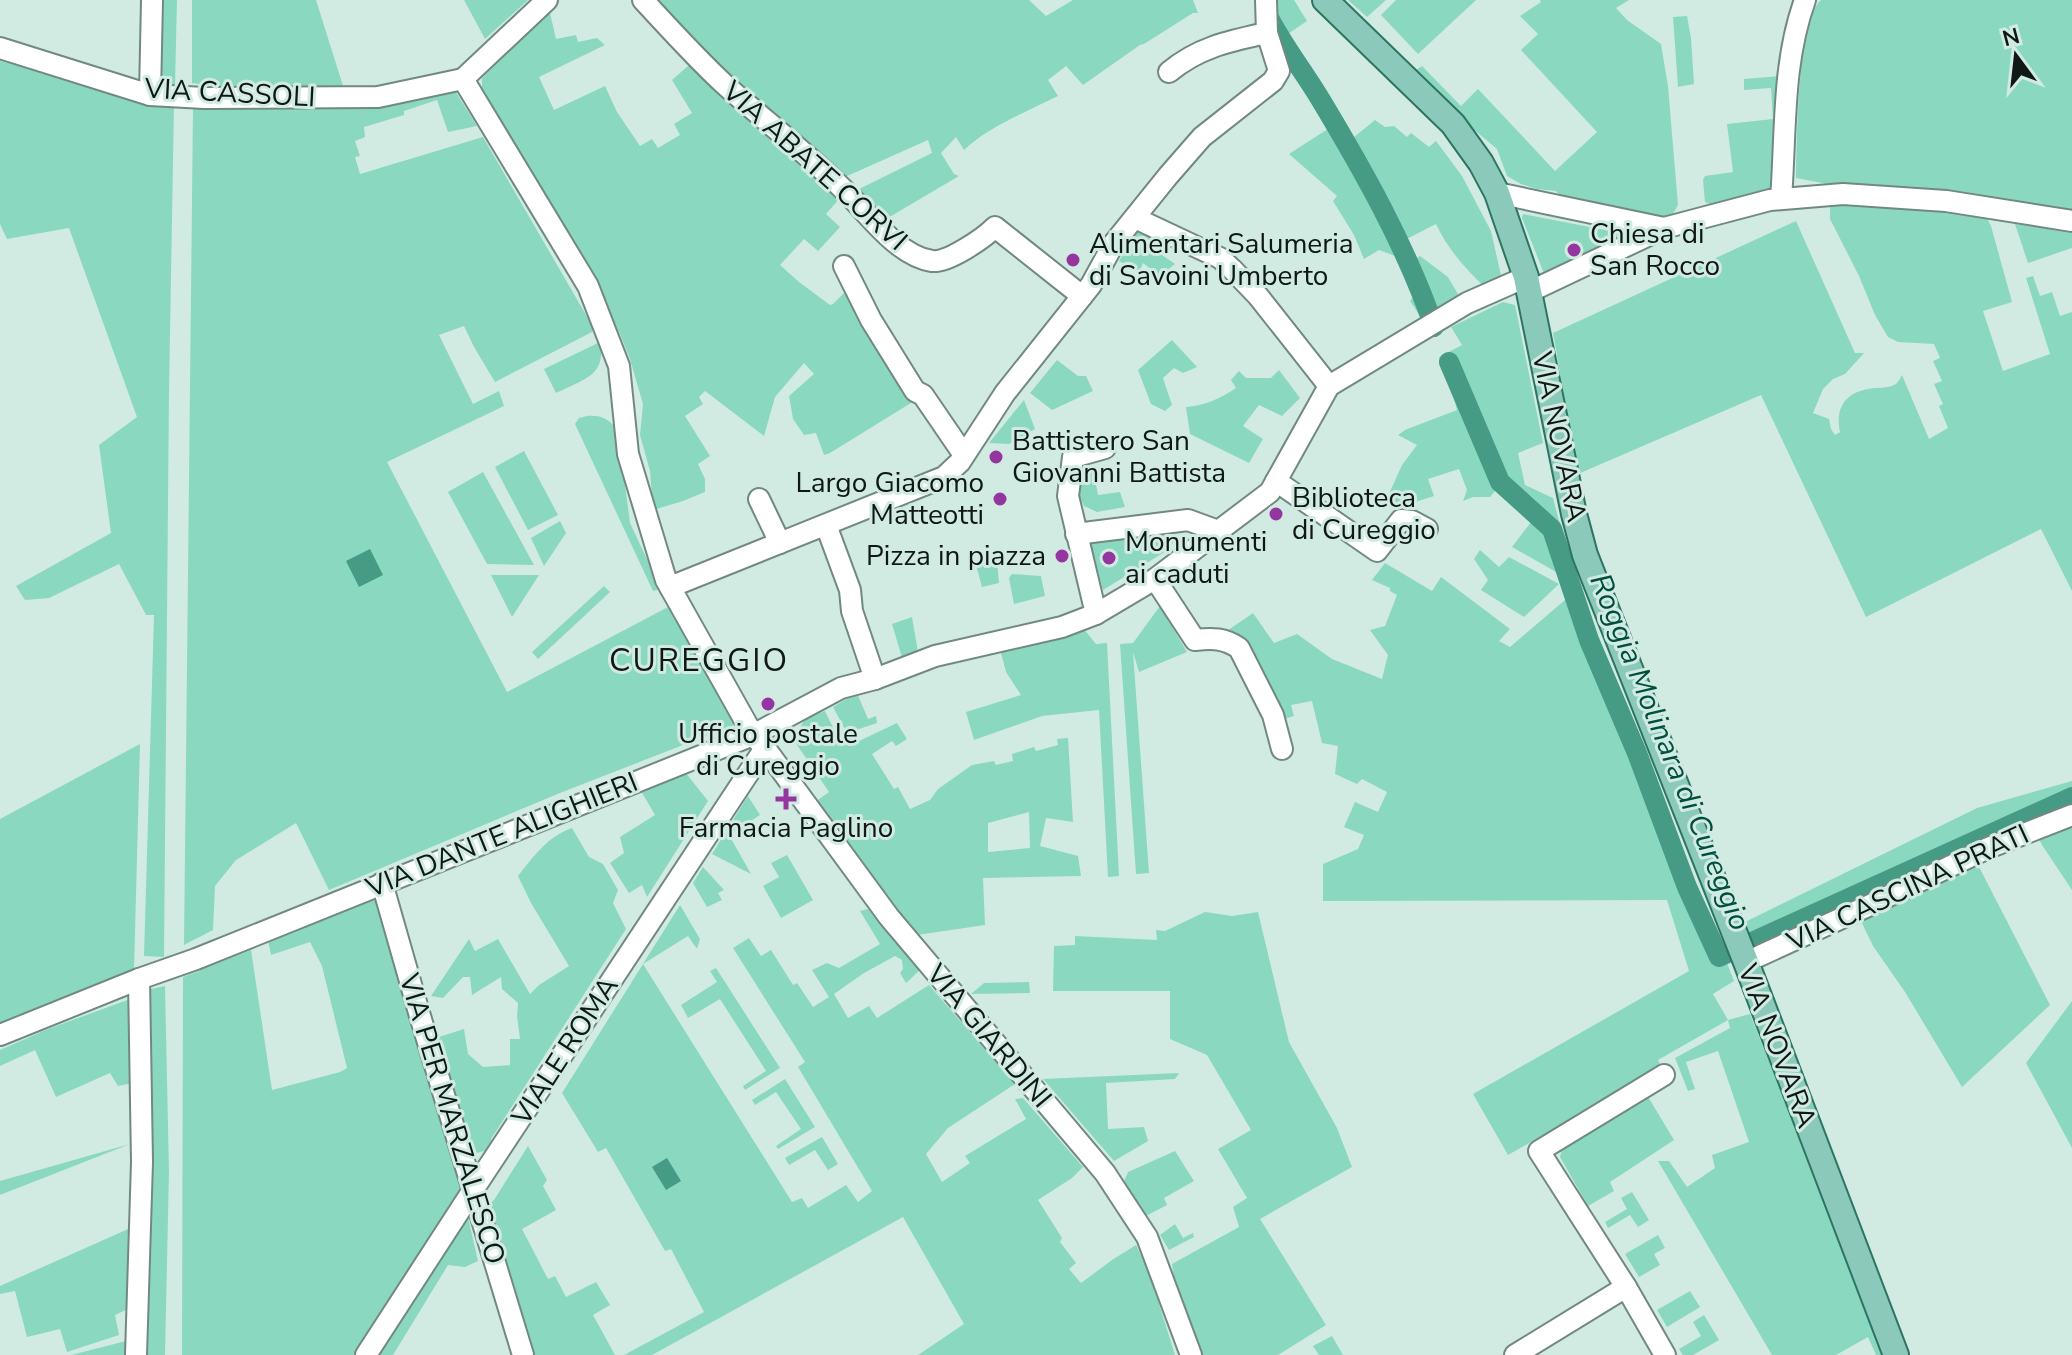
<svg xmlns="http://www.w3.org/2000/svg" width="2072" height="1355" font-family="'Nunito Sans',sans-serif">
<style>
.green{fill:#8bd8c1;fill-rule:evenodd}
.water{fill:#459b84}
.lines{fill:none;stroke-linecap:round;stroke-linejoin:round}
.canal{stroke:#459b84;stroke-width:20}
.minor-casing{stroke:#718981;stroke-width:24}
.major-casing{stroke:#2e7462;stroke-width:28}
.minor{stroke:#fff;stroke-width:20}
.major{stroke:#8bcaba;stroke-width:24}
.poi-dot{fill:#95369f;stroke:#d1ebe3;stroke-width:3}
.labels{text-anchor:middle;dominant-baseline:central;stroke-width:6;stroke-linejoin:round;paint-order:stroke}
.street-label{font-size:28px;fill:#0f1815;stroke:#d1ebe3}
.poi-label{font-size:28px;fill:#0f1815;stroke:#d1ebe3;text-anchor:start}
.water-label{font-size:30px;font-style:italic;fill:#004e3e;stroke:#d1ebe3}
.quarter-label{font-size:32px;letter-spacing:2px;fill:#0f1815;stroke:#d1ebe3}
</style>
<rect width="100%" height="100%" fill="#d1ebe3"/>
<!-- green -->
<g class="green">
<polygon points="161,0 177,0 175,85 158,86"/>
<polygon points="192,0 316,0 344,89 226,88 192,83"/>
<polygon points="464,0 528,0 485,39"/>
<path d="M652 0H1029L1046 16 1073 0H1193L1198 13H1193L1144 44 1140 45 1083 85 1066 66 1048 80 1058 96C1028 111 988 127 964 150L956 137 941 153 954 174 959 176 881 222 851 193 932 153 928 140 845 177 793 134Z"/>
<polygon points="1276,0 1294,0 1307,21 1282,38 1294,57 1285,62 1272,36"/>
<polygon points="1348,0 1386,0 1367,17"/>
<polygon points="1396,0 1476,0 1418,54 1381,15"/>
<polygon points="1540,0 1629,0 1616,8 1627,20 1661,44 1668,86 1678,205 1669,221 1565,201 1556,191 1537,189 1521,184 1507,176 1497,149 1459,117 1413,72 1422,66 1461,106 1478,89 1555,171 1597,132 1521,50 1538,34 1520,16 1541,2"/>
<path d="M1821 0H2072V215L1843 187 1796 178C1797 144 1797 20 1821 0Z"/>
<polygon points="550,13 556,39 576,35 578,42 597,38 605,45 539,77 554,110 605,86 617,112 640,146 652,139 658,148 680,135 674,124 692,113 672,80 689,65 840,198 826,214 840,227 818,251 804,239 780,265 799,282 830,305 833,304 856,281 919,398 830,453 824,455 816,433 804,435 793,419 789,396 814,374 804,363 775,397 764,436 705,391 699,397 703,404 685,416 710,456 698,464 705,479 705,492 683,501 653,510 650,471 640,435 643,404 630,359 620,334 586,264 561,226 482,90 482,78 545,15"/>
<polygon points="1687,16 1691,38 1694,84 1678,87 1673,17"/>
<polygon points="0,61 174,104 169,391 164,957 144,956 154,615 146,615 119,564 49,598 25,600 16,586 111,533 99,445 137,417 69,228 7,239 0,224"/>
<polygon points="1781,76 1776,154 1770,189 1722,209 1705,202 1703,180 1705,176 1733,172 1727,124 1773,119 1771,88 1744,90 1744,79"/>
<polygon points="454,89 477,126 448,132 437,100 404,111 404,115 364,127 365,137 355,141 360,156 355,157 360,174 483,137 593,327 592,332 495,382 474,347 464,326 439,335 473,404 499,391 504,406 387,462 507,692 668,607 737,724 560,793 329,890 296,823 236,860 215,886 213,930 184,945 193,107 280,108 379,106"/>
<path d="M1335 107 1353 138 1375 120 1385 127 1394 126 1407 137 1411 133 1429 147 1436 141 1462 176 1491 231 1502 280 1486 288C1466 270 1447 248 1436 224L1395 245 1410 262 1420 256 1448 277 1462 301 1424 322 1410 301 1415 295 1395 256 1379 250 1364 259 1354 235 1333 201 1337 196 1289 154 1331 127 1326 115Z"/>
<path d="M1842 202 1920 208 1987 218 1991 226 2012 302 1983 311 2003 371 2050 354 2026 278 2033 276 2040 296 2052 292 2060 316 2072 312V591L2041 529 1866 617 1761 395 1578 474 1553 333 1796 221 1855 353H1864L1845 374 1833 379 1823 389 1813 413 1829 419 1831 429 1835 435 1840 432C1835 410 1844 393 1868 389 1876 387 1886 389 1894 385 1899 382 1899 380 1902 375L1929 439 1948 428 1939 406 1943 404 1934 384 1942 381 1933 361 1940 358 1934 344 1898 342 1888 337 1875 315 1859 276 1830 219V203Z"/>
<polygon points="1523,214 1631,235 1545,276 1522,218"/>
<polygon points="2015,224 2072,231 2072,248 2028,263"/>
<polygon points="1138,231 1161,241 1155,250 1175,264 1160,276 1143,263 1139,272 1119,261"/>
<polygon points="1503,302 1515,305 1543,443 1518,453 1525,485 1553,498 1573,574 1565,577 1512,547 1534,518 1496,490 1490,497 1473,497 1463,501 1467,490 1459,469 1428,479 1434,496 1412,503 1409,512 1388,496 1402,465 1417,445 1398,435 1405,430 1457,410 1452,391 1439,357 1462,345 1451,327"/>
<polygon points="1172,340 1197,367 1183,373 1174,368 1163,378 1172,405 1165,411 1151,404 1138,370"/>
<path d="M600 342C607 376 582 380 556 393L544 369Z"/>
<polygon points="1057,360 1078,376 1086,376 1093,391 1052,410 1030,393"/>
<path d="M1279 370 1300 398 1282 416 1259 405 1243 426 1263 439 1249 463 1190 434 1186 407C1204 406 1221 398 1236 388L1231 380 1239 371 1246 378H1271Z"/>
<polygon points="1024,400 1035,429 1009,444 989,443"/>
<path d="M587 416C602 415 609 419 618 431L630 523 661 589 653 591 575 424 579 418Z"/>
<polygon points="524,451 558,515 528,530 495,467"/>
<polygon points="1093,468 1098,495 1120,492 1125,507 1097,512 1084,506 1074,485 1080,470"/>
<polygon points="483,472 534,565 487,564 448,492"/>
<polygon points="560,521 566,533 544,566 531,538"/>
<polygon points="1168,532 1172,536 1173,543 1168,550 1103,590 1090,541"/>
<polygon points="1480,550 1499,567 1509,557 1559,584 1524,617 1481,590 1488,580 1474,559"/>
<polygon points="989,559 997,561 999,583 982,587 975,561"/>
<polygon points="1385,563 1432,591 1441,577 1510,629 1499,641 1510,647 1579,588 1734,981 1713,994 1728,1020 1750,1014 1887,1355 1876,1355 1868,1337 1836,1355 1772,1355 1658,1161 1669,1161 1687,1187 1715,1168 1712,1155 1749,1142 1718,1051 1686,1062 1695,1089 1688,1091 1675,1058 1730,1028 1728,1020 1658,1060 1662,1068 1508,1155 1473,1094 1689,971 1667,900 1323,901 1323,864 1358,849 1364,835 1344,827 1355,802 1378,812 1387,792 1362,779 1357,784 1335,774 1338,746 1322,743 1312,701 1291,705 1294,716 1274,722 1224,633 1253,613 1274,643 1297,634 1332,659 1382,679 1388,655 1370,630 1385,626 1397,595 1390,591 1390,588 1372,580"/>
<polygon points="1012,574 1041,576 1045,596 1014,604 1009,578"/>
<polygon points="491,575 539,575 512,617"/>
<polygon points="604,586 610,592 538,659 532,652"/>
<polygon points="1160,606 1187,652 1139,672 1133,652 1149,873 1136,874 1120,644 1133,643"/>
<polygon points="912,617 918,652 903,661 892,624"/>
<polygon points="1083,628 1096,644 1107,643 1119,876 1108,877 1099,710 1042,716 974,740 966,712 1021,695 1006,672 1000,649"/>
<polygon points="857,693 868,719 876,716 877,723 847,733 833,707"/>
<path d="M825 711 840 742 859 741 897 723 907 739 896 746 892 741 872 754 894 789 898 787 910 809 930 800 938 789 972 765 994 761 996 765 1013 761 1012 754 1034 747 1036 751 1058 745 1057 739 1068 738 1073 822 1046 818 1040 846 1078 856 1081 876 983 878 985 925 917 935 815 802 829 792 793 739 805 719ZM1029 812 1030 848 988 852V823Z"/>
<polygon points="140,744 134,971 0,1024 0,819"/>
<polygon points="685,772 708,801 647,897 642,885 629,893 610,863 624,853 620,837 655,815 641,791"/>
<polygon points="2072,781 2072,890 2042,845 2031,822 1756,951 1745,922 1977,808"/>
<polygon points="748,796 760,815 729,835 751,874 712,854"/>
<path d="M572 828 589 857 603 864 618 890 613 903 626 929 491 1139 495 1148 473 1154 439 1037 464 1029 468 1054 483 1067 510 1065V1039H520L517 1016 518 1003 502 989 501 977 472 995 470 977H463L443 998 431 996 469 939 475 951 498 939 530 994 539 985 569 966 531 903 518 876C534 856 547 837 572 828Z"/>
<polygon points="787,855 813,900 781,918 763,886 779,877 771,863"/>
<polygon points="1976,861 2050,1005 1962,1087 1905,992 1873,946 1860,919"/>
<polygon points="703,867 724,890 718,893 722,900 707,907 693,883"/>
<polygon points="375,895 463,1195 361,1355 182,1355 183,977 251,950 272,1090 340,1072 347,1068 322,966 310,942 271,955 268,940"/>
<polygon points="680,905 700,939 697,949 688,936 643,964 792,1202 802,1198 808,1208 846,1185 858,1202 872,1191 798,1067 805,1062 733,948 749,938 761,956 771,950 793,985 797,983 813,1007 829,997 812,970 827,963 839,968 880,944 860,911 868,909 920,970 906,983 900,973 903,969 902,960 895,956 864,973 834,994 848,1018 869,1006 877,1018 929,985 1015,1084 948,1128 926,1154 942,1182 970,1163 965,1156 1026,1119 1015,1099 1023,1098 1083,1167 1072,1178 1038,1200 1062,1238 1060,1242 1076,1263 1069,1269 1081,1283 1112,1260 1136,1245 1149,1272 1175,1355 918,1355 964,1324 903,1217 652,1355 624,1355 704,1312 671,1249 665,1251 606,1148 598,1152 562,1093"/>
<polygon points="1205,912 1232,916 1258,912 1289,1042 1337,1128 1352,1167 1260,1219 1326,1325 1278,1355 1200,1355 1188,1316 1174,1278 1172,1264 1239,1227 1233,1207 1247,1198 1218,1149 1251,1130 1207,1055 1170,1039 1170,991 1053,991 1054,946 1075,945 1075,936 1157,940 1156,930 1165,931"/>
<polygon points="716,968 780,1068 745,1090 743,1086 766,1071 720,999 688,1018 681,1005 717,982 710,971"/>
<polygon points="1029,982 1030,993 971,994 984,983"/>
<polygon points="165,986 169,1171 165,1355 141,1355 146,990"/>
<polygon points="130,999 133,1083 118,1086 110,1073 56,1097 35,1050 0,1066 0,1050 48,1029"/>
<polygon points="2072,1001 2072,1148 2026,1063"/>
<polygon points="1179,1073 1175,1079 1106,1083 1108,1129 1144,1127 1148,1141 1114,1161 1043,1079"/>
<polygon points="785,1079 815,1127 778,1149 776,1146 801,1129 776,1092 755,1105 752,1100"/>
<polygon points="1647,1095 1674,1140 1610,1182 1614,1191 1588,1206 1560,1157 1563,1145"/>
<polygon points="822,1137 838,1164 828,1170 815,1150 789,1165 785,1158"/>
<polygon points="130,1144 0,1195 0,1181"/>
<polygon points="528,1146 547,1180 543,1186 556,1210 522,1229 548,1279 555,1276 566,1297 596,1282 610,1305 593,1315 615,1355 531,1355 488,1205 494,1200"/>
<polygon points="1175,1151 1194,1181 1164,1198 1167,1205 1144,1217 1123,1184 1128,1172"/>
<polygon points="1632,1192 1649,1220 1638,1227 1630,1215 1608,1228 1605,1222 1627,1209 1621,1198"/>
<polygon points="468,1217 478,1261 465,1267 448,1265 393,1355 378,1355 465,1218"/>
<polygon points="1175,1224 1183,1238 1193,1233 1194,1237 1169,1250 1160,1235"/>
<polygon points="135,1226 132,1307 115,1315 119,1335 67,1352 60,1329 27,1337 15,1291 0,1294 0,1286"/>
<polygon points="1658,1235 1665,1248 1654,1254 1660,1265 1639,1277 1625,1254"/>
<polygon points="1690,1291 1700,1307 1667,1327 1657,1310"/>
<polygon points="1704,1315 1719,1340 1693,1355 1683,1355 1679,1349 1701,1336 1693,1322"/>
<polygon points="1332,1336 1343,1355 1319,1355 1313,1346"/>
<polygon points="130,1340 128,1355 71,1355"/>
</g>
<!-- water -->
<g class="water">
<polygon points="370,549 383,575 359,587 346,561"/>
<polygon points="667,1158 681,1181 666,1190 652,1167"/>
</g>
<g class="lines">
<!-- canal -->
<g class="canal">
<path d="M1267 14C1282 44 1302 69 1319 97 1363 170 1406 246 1434 327"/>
<polyline points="1449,362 1500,482 1552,529 1589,640 1637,753 1687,887 1719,957 2072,797"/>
</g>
<!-- minor casing -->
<g class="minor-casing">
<g id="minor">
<path d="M643 0C669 28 695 57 724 84 763 119 805 152 843 189 867 212 897 256 932 261 948 263 984 238 995 227L1082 296"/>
<polyline points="0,48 150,95 204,98 378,97 463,79"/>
<path d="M1169 72C1199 47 1230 41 1267 33"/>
<polyline points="463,79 588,286 619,366 628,454 666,580 753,735 765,748 889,917 1105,1173 1147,1237 1191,1355"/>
<polyline points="463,79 547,0"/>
<polyline points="150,95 152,0"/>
<polyline points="1497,193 1664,228"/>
<path d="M1781 199C1786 133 1782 63 1805 0"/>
<polyline points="1135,218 1220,258 1232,269 1258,296 1329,386"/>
<polyline points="844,266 871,320 915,391 923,395 964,455"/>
<polyline points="1529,292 1664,228 1770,200 1843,194 1946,201 2072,221"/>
<polyline points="1276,481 1377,551 1401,520 1412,521 1427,529"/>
<polyline points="759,499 780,543"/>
<polyline points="826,525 850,590 852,611 875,679"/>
<polyline points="1076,534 1188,520 1218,531"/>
<path d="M1155 579 1195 640C1213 638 1224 638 1239 648L1273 715 1282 749"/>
<polyline points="670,587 944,477 960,462 1005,393 1091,285 1114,243 1168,176 1202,137 1273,81 1279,71 1267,33 1266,0"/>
<polyline points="1096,614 1068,496 1073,457 1105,448"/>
<polyline points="382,883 420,1016 523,1355"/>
<polyline points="1746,962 1868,906 1988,848 2072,815"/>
<polyline points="0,1035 139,979 196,959 753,735 841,688 875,679 935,656 1062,627 1096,614 1155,579 1270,492 1329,386 1467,303 1526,277"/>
<polyline points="1626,1287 1539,1151 1664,1075"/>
<polyline points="136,1355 142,1162 139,979"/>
<polyline points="366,1355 473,1190 765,748"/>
<polyline points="1515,1355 1626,1287 1665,1355"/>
</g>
</g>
<!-- major casing -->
<g class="major-casing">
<polyline id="major" points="1325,0 1453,124 1481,163 1497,193 1526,277 1574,514 1585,555 1746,962 1896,1355"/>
</g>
<!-- minor -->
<use href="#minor" class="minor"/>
<!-- major -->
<use href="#major" class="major"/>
</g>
<!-- markers -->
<g class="poi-dot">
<circle cx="1574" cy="250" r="8"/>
<circle cx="1073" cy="260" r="8"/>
<circle cx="996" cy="457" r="8"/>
<circle cx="1000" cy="499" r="8"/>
<circle cx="1276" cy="514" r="8"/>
<circle cx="1062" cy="556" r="8"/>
<circle cx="1109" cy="558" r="8"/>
<circle cx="768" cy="704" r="8"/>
<path d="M782 787h8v8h8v8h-8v8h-8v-8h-8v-8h8z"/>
</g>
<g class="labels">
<!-- street labels -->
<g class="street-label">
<text transform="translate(230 93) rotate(3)">VIA CASSOLI</text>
<text transform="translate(815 166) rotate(42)">VIA ABATE CORVI</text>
<text transform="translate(1559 437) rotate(78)">VIA NOVARA</text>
<text transform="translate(502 835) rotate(-22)">VIA DANTE ALIGHIERI</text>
<text transform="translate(1908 888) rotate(-25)">VIA CASCINA PRATI</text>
<text transform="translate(989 1036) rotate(50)">VIA GIARDINI</text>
<text transform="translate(1777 1046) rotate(69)">VIA NOVARA</text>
<text transform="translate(565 1051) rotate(-57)">VIALE ROMA</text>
<text transform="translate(452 1119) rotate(73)">VIA PER MARZALESCO</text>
</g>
<!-- poi labels -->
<g class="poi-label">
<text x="1590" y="234">Chiesa di<tspan x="1590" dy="32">San Rocco</tspan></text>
<text x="1089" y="244">Alimentari Salumeria<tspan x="1089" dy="32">di Savoini Umberto</tspan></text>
<text x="1012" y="441">Battistero San<tspan x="1012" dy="32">Giovanni Battista</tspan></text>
<text x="984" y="483" text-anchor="end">Largo Giacomo<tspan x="984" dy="32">Matteotti</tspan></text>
<text x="1292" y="498">Biblioteca<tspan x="1292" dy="32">di Cureggio</tspan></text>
<text x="1125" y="542">Monumenti<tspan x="1125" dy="32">ai caduti</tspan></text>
<text x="1046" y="556" text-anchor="end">Pizza in piazza</text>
<text x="768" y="734" text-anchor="middle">Ufficio postale<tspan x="768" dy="32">di Cureggio</tspan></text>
<text x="786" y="828" text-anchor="middle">Farmacia Paglino</text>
</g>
<!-- water labels -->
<g class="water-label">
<text transform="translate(1670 752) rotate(68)">Roggia Molinara di Cureggio</text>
</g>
<!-- quarter labels -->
<g class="quarter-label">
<text x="699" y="660">CUREGGIO</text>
</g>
</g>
<!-- north arrow -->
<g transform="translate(2016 56) rotate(345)" stroke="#d1ebe3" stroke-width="6" paint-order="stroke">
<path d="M0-6L14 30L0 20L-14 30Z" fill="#0f1815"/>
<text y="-12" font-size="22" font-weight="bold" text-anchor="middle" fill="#0f1815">N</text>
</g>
</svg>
